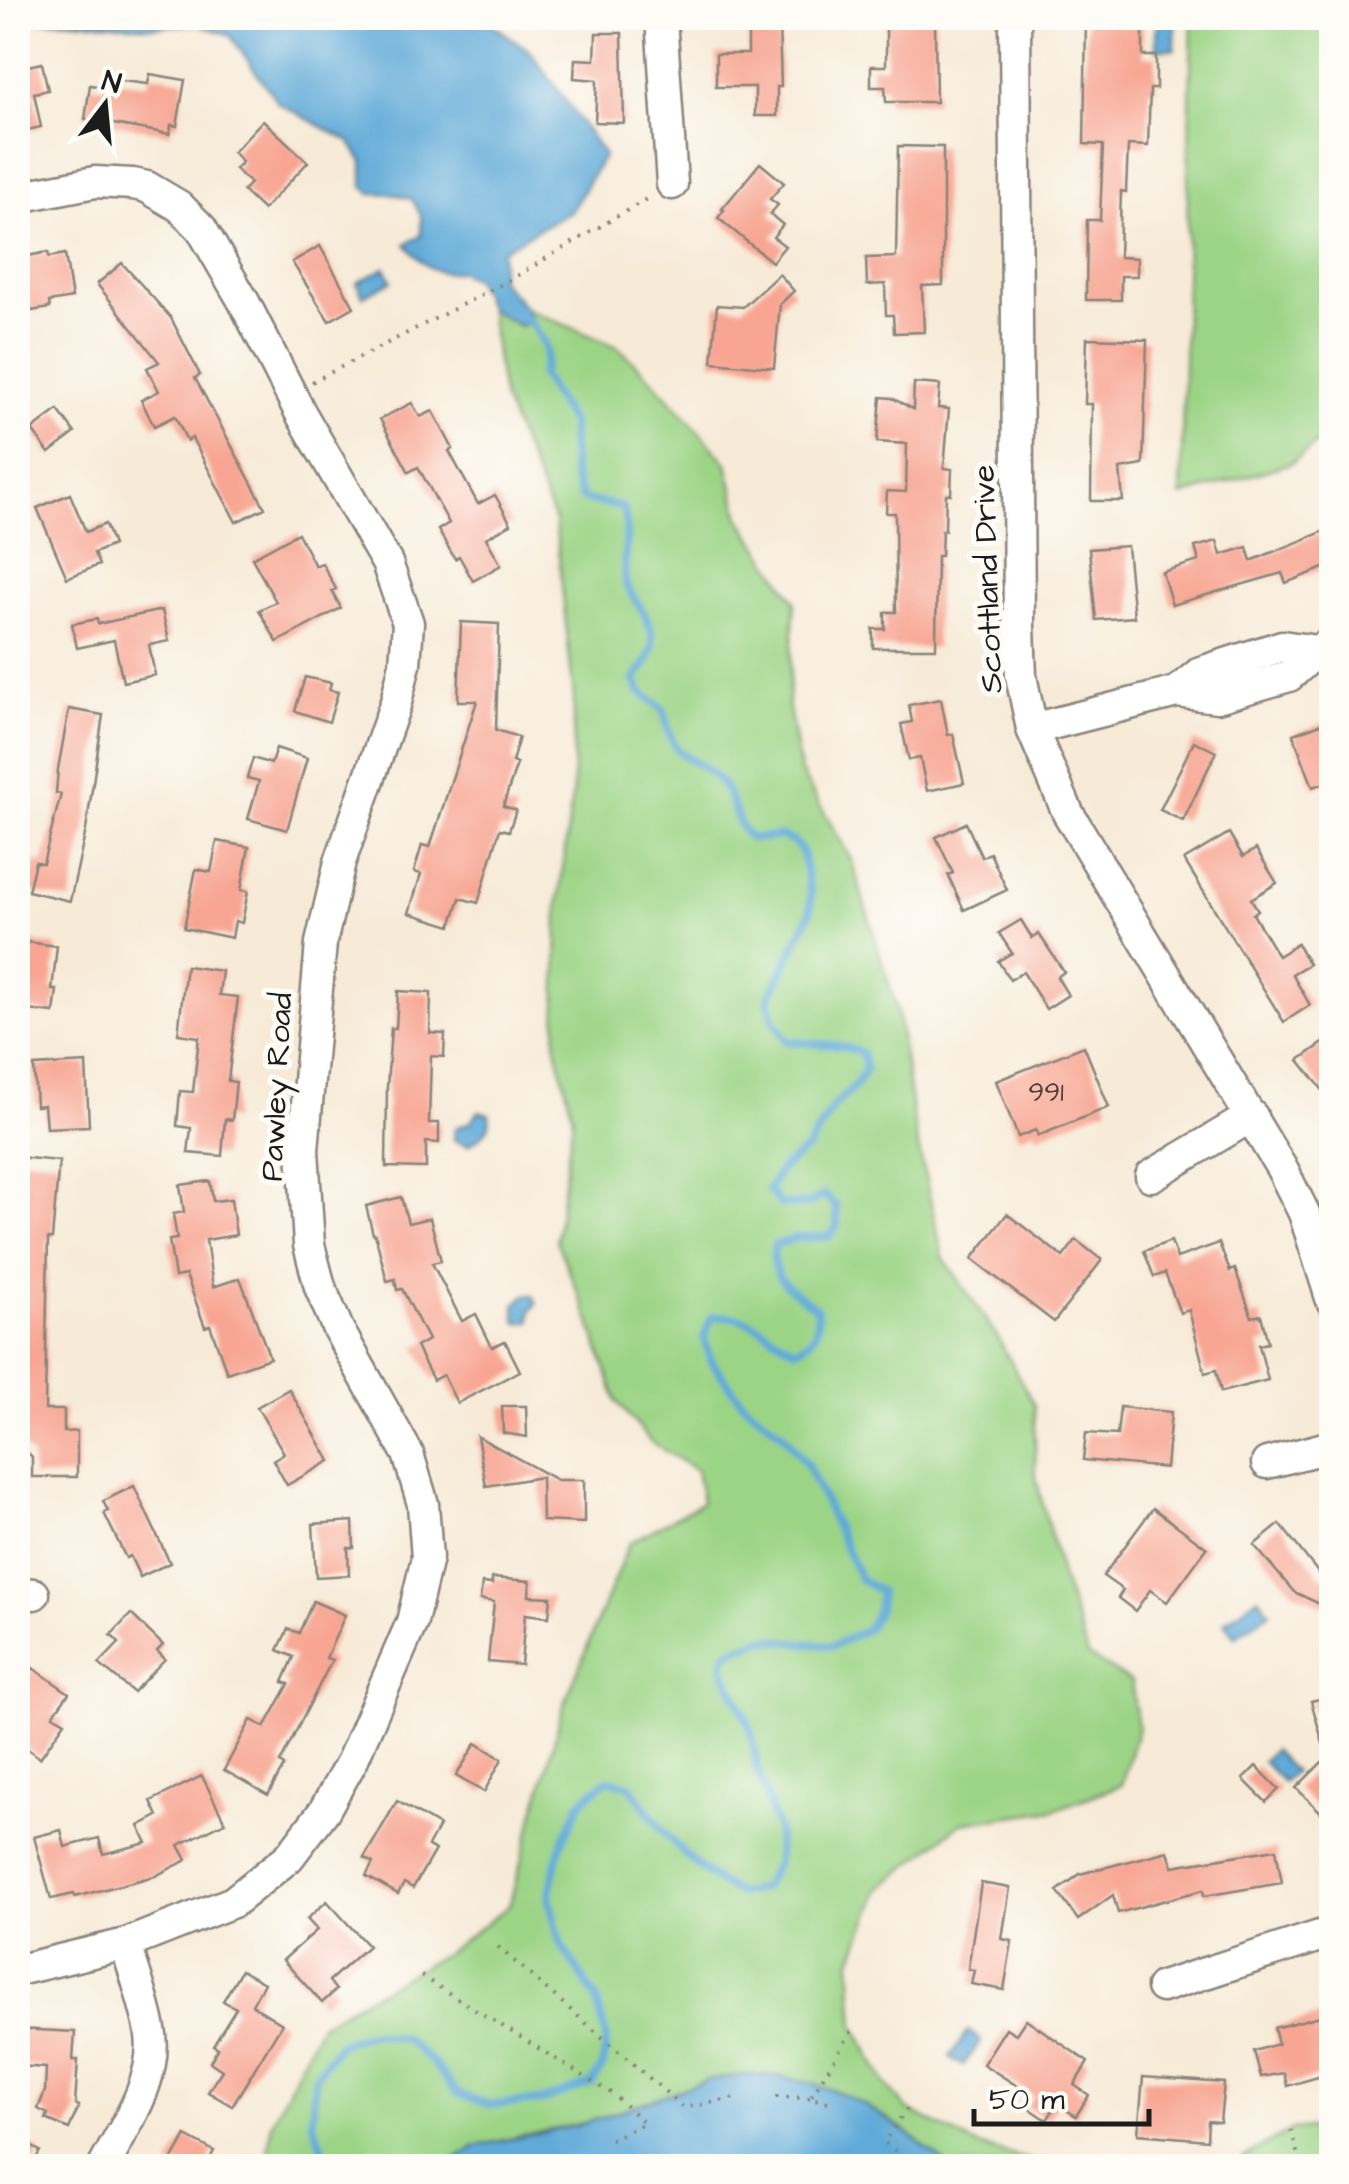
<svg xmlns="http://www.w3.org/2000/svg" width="1349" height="2184" font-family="'Architects Daughter',sans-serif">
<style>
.green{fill:#9cd486;stroke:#5c7851;stroke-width:2.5}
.water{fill:#60aad8;stroke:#3e637a;stroke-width:2.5}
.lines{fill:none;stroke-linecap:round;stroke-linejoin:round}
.stream{stroke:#60aad8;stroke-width:8}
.building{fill:#f8a693}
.minor-casing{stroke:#8a847a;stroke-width:35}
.path{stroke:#8a847a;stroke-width:4;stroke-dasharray:2.5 8;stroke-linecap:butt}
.minor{stroke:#fff;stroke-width:30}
.labels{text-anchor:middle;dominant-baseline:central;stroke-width:10;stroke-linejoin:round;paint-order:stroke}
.number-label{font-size:28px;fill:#533e3a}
.street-label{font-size:32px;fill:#1c1c1c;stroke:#fdfcf7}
</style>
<rect width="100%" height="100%" fill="#fdfcf7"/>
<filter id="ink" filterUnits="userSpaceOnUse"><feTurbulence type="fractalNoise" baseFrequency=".01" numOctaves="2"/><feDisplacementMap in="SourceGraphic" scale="20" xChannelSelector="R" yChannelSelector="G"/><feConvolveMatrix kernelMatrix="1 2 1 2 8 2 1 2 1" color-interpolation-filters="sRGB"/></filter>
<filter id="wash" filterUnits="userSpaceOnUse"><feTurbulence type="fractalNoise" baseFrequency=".0048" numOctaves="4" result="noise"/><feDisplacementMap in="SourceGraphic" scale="40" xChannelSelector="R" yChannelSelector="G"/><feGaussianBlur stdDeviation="2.25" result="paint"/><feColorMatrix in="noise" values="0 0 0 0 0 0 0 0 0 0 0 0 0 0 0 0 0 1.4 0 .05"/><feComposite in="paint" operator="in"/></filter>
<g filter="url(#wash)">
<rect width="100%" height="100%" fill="#f7ebd8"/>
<!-- green -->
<g class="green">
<polygon points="1192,18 1331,18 1332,432 1291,463 1181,496"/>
<polygon points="489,309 520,326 530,321 527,309 618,347 652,379 727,463 740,518 795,601 788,702 800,771 851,859 897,1010 916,1137 943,1257 998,1338 1034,1405 1036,1478 1062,1579 1088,1656 1131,1682 1138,1727 1121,1785 1054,1810 961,1823 880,1889 851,1962 855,2026 886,2085 907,2109 978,2146 1052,2166 948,2166 901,2128 606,2118 476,2146 451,2164 453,2166 267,2166 271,2124 320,2024 446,1953 509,1906 564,1705 629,1543 702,1502 696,1470 652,1443 617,1402 587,1314 556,1240 573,1117 556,1047 558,906 573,788 574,699 555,521 503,399"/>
<polygon points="1331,2126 1331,2166 1230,2166 1291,2130"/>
</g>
<!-- water -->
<g class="water">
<path d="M18 18H484L531 52 604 155 572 210 502 250 500 280 527 309 530 321 520 326 489 309 475 280 458 271C434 277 420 262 406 244L421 236V216L412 199 393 194 370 193 363 187V162L350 142 278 103 230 35 197 24 153 27 62 20 18 22Z"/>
<polygon points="1156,18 1176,18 1175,49 1156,49"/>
<polygon points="385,268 392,281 363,296 357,283"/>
<path d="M479 1111 489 1114C493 1131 479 1138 468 1145L454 1140 455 1128 469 1123Z"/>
<polygon points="525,1295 533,1295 537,1303 531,1311 531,1321 520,1324 516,1321 515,1305"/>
<polygon points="1259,1597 1270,1612 1235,1637 1224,1622"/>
<polygon points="1273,1750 1294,1772 1283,1782 1262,1761"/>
<polygon points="968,2031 981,2040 963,2066 950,2057"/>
<path d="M752 2074C838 2079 883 2112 948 2166H453L450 2164 476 2146 580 2125 707 2080Z"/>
</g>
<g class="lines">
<!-- stream -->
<path class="stream" d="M330 2166 312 2121 315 2077 339 2044 373 2033 405 2039 433 2063 458 2094 491 2105 542 2101 592 2083 603 2066 606 2037 596 1998 560 1943 549 1898 560 1847 581 1802 607 1780 630 1785C659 1829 691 1869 739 1894L763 1888 777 1862 778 1831 757 1768 751 1729 723 1668 726 1653 762 1639 833 1646 867 1629 878 1610 880 1592 860 1579 807 1464 782 1433 744 1404 711 1361 704 1337 712 1317C749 1312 765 1334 796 1349 816 1340 818 1330 817 1309 793 1290 767 1280 775 1245L796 1238 829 1237 837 1226 836 1206 824 1195 806 1205 780 1204 768 1190 781 1169 807 1149 834 1106 855 1086 866 1069 862 1053 842 1046 787 1041 774 1021 768 1000 810 914 811 895 802 851 794 842 781 836 751 839C735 826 735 800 721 783 690 749 674 769 664 710L640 691 635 680C658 650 659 633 636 601 632 594 626 588 625 580 622 554 631 533 623 508 608 502 595 505 581 497L573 475 571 423 541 375C552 349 544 342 530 321"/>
</g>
<g id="blocks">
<!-- building -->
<g class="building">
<polygon points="886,18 935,18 936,102 886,102 885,87 871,87 871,66 886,66"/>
<polygon points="1086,18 1143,18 1143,56 1156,56 1156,89 1150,89 1148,146 1128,145 1126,192 1121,191 1119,257 1137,258 1137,276 1121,276 1121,300 1086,300 1087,220 1100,220 1103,145 1084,144"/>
<polygon points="748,21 779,21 781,87 777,87 777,116 755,116 755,87 716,87 716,54 748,54"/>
<polygon points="596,33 622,33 624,123 595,122 597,80 574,78 575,59 595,60"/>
<polygon points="26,56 28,66 42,63 48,90 34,93 41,127 18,132 18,57"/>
<polygon points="150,74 185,80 177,126 171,125 170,134 85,119 90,85 104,87 106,79 148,84"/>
<polygon points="263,120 308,162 263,210 243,191 250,183 235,169 242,162 233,152"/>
<polygon points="898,146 943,147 943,285 922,286 924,332 894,333 893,315 886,315 885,284 867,285 866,258 896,257"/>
<polygon points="760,163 784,183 770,199 778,205 770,214 783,225 773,237 785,246 772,262 718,218 724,210 722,209"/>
<polygon points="320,246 354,307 329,321 292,262"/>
<polygon points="48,252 49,257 65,254 72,298 49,302 50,308 31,311 28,297 18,299 18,263 24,262 23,257"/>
<polygon points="122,263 171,318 200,375 195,378 265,508 236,522 192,438 187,441 175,416 154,426 141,400 159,391 147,368 159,362 97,284"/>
<polygon points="779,274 794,291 780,304 774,368 712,362 717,305 743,307"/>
<polygon points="1087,338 1147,340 1143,465 1120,469 1123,501 1091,501 1092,404 1085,404"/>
<polygon points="914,383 940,385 938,408 949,409 944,468 952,469 951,494 946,494 945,530 942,530 941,556 937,556 936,648 873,648 873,629 885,629 885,612 896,612 895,513 886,513 887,491 906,492 907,444 877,442 881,397 892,398 913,409"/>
<polygon points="412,403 420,417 433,411 453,449 449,451 478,504 495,495 511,524 486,538 501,565 473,581 459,556 455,559 438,530 449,523 418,467 409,472 380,419"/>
<polygon points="58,410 75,433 49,453 32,430"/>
<polygon points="70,494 86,532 105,524 113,545 94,553 99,565 67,578 37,508"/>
<polygon points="1332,528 1332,565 1286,583 1282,573 1172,605 1162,572 1199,561 1195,547 1217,541 1221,555 1247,547 1251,561"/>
<polygon points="298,533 315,566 322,563 336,589 332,591 341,608 277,642 259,610 276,602 252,558"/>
<polygon points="1127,546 1134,617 1096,620 1089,549"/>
<polygon points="162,610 169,641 149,645 155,675 123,682 114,640 77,648 72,624 97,619 98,624"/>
<polygon points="461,622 499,624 496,730 519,737 512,762 517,764 503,806 516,810 509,831 500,829 478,903 460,898 451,926 409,913 421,874 414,872 422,845 430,847 477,701 458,701"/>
<polygon points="305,677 331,683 329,690 338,692 329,722 295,711"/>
<polygon points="941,699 948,735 953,734 964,783 927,791 920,758 909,760 901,724 912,722 909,705"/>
<polygon points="69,709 103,715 86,830 70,901 28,891 35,862 43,863 61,794 56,793 58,769"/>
<polygon points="1332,720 1332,781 1313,787 1293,734"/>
<polygon points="1194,741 1216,752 1183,821 1160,810"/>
<polygon points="276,748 307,758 287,830 248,819 259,781 247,778 253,758 271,764"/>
<polygon points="966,823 982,857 990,853 1007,890 964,910 948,875 953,873 936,837"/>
<polygon points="1229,833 1243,857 1256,849 1277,883 1251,899 1258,910 1253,914 1278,956 1297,944 1309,964 1292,974 1310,1005 1284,1022 1184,860"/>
<polygon points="217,841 249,847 241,890 248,891 242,923 235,921 232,938 184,928 196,869 211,872"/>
<polygon points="1021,920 1032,938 1039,934 1064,972 1057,977 1068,995 1046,1009 1023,972 1010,980 998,961 1012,953 999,933"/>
<polygon points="27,942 57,946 52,990 57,990 54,1013 18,1009 18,977 20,977 24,964"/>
<polygon points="186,966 222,971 219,995 238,997 228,1081 236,1082 232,1120 225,1119 222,1156 188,1153 191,1128 177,1126 180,1091 193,1092 199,1037 178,1034"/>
<polygon points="398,991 431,993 430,1033 445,1034 444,1057 431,1056 429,1123 439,1123 439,1143 426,1142 426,1168 386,1167 387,1087 391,1028 396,1028"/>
<polygon points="1332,1037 1332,1102 1299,1060"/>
<polygon points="1084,1046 1109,1107 1038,1136 1036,1130 1018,1137 996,1081"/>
<polygon points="86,1063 89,1126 46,1128 44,1105 36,1106 34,1066"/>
<polygon points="18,1157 59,1161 52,1239 48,1239 45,1410 64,1410 64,1432 77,1431 77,1477 32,1477 32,1457 18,1442 18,1237 22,1188 18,1187"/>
<polygon points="210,1181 213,1201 231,1199 236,1235 206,1240 213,1287 240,1278 270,1358 227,1373 210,1325 205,1327 186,1275 175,1277 169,1240 177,1239 173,1214 184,1212 180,1185"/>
<polygon points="401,1197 408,1223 430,1218 441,1261 432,1263 462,1321 476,1314 492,1347 505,1341 520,1371 457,1403 443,1375 433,1380 416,1347 428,1340 402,1289 397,1290 395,1279 387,1281 375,1234 373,1234 366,1206"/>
<polygon points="1007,1214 1063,1257 1076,1240 1102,1260 1054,1322 972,1259"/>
<polygon points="1171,1241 1177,1258 1219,1243 1230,1271 1235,1269 1252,1317 1261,1315 1268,1343 1259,1345 1268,1380 1221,1392 1216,1370 1205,1373 1189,1310 1180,1313 1165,1273 1154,1277 1144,1251"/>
<polygon points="289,1389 330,1461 287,1485 273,1460 284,1453 257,1407"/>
<polygon points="502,1406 526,1406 527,1437 503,1433"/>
<polygon points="1120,1407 1171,1412 1166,1468 1083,1460 1086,1433 1117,1435"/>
<polygon points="477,1436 557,1480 584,1480 584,1523 542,1521 541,1477 486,1486"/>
<polygon points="134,1486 170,1563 140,1577 130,1556 126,1558 104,1513 108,1511 103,1501"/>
<polygon points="1153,1508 1207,1548 1167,1602 1150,1590 1135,1611 1118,1598 1123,1590 1103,1576"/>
<polygon points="353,1521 354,1548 348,1548 349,1575 316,1577 313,1524"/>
<polygon points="1280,1524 1320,1575 1332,1580 1332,1590 1324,1606 1294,1592 1254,1545"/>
<polygon points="492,1578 530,1581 529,1596 551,1597 549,1617 525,1614 521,1665 488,1662 494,1602 480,1600 482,1583 492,1584"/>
<polygon points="313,1601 345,1615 326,1658 332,1660 280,1763 284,1766 268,1795 224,1770 251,1720 265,1727 289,1684 283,1682 294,1657 278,1650 288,1629 299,1633"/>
<polygon points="131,1614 163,1645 157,1651 165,1659 133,1692 99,1664 119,1643 111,1635"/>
<polygon points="33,1668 69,1693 53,1715 65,1722 40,1758 18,1742 18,1691"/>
<polygon points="1332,1696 1332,1753 1326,1754 1311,1701"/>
<polygon points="476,1743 502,1759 484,1792 456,1776"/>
<polygon points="1322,1762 1332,1771 1332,1823 1296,1788"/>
<polygon points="1256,1766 1279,1789 1266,1802 1243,1779"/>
<polygon points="202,1776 225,1822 179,1845 187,1860 155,1876 75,1897 74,1894 51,1899 34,1837 61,1830 65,1847 99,1838 103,1854 147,1843 139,1826 158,1816 151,1801"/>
<polygon points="397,1801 439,1826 428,1846 435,1850 413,1888 404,1883 398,1894 366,1876 373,1863 364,1858"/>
<polygon points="1276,1849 1282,1883 1204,1896 1203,1890 1118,1913 1113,1895 1078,1920 1057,1891 1080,1874 1168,1851 1173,1866"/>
<polygon points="981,1883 1010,1888 1002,1939 1012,1941 1004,1990 971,1984 974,1970 968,1969"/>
<polygon points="327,1901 368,1946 329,1981 336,1990 322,2003 283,1960 317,1930 307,1919"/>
<polygon points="241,1970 264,1983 252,2005 282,2024 232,2106 208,2092 222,2070 210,2062 218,2048 213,2045 236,2008 223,2001"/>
<polygon points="1320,2016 1325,2033 1332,2031 1332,2073 1287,2086 1284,2073 1261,2077 1254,2051 1278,2044 1274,2028"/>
<polygon points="1026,2019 1088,2062 1074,2085 1089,2095 1076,2116 1057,2104 1047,2120 1026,2106 1033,2096 983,2064 1006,2028 1016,2034"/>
<polygon points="18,2029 75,2032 73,2060 78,2060 75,2105 79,2106 69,2129 46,2119 48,2114 38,2109 45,2091 46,2068 18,2066"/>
<polygon points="1143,2077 1224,2083 1220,2122 1208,2121 1207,2140 1138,2134"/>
<polygon points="186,2136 214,2151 206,2166 169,2166"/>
<polygon points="18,2139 40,2151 32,2166 18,2166"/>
</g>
</g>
</g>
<g filter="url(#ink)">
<use href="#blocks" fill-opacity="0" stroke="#8a847a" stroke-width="2.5"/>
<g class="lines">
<!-- minor casing -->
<g class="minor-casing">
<g id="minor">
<polyline points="661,18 672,184"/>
<polyline points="1015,18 1019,627 1021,676 1032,729 1068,813 1282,1169 1304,1213 1332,1301"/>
<polyline points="18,197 95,182 133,184 147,187 179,206 201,228 244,302 300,412 387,563 408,623 405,664 396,702 340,862 321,943 303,1150 309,1245 320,1287 338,1329 408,1454 423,1504 427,1558 412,1622 352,1761 324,1811 289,1857 233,1902 126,1944 18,1970"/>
<polyline points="1177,692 1201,672 1282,646 1317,651"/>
<polyline points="1032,729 1177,692 1217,697 1289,676 1317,651 1332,643"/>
<polyline points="1151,1176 1252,1116"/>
<polyline points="1267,1463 1332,1446"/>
<polyline points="18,1593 34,1594"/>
<polyline points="1162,1987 1332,1932"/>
<path d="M104 2166C124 2128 157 2080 151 2035 146 2004 134 1973 126 1944"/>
</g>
</g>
<!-- path -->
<g class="path">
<polyline points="312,382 508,281 650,197"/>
<polyline points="498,1947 684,2108 734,2098"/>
<polyline points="421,1976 611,2093 645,2123 609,2140"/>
<polyline points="776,2097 810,2098"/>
<polyline points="828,2102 810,2098 855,2026"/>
<polyline points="907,2109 884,2142 915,2166"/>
<polyline points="1291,2130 1301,2166"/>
</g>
<!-- minor -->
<use href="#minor" class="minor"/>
</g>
</g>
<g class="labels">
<!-- number labels -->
<g class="number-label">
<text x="1046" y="1092">991</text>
</g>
<!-- street labels -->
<g class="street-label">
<text transform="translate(988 579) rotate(-92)">Scottland Drive</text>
<text transform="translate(277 1087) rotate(-87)">Pawley Road</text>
</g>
</g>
<!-- margin -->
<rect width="1349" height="2184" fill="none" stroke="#fdfcf7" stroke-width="60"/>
<!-- north arrow -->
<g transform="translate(105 105) rotate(16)" stroke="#fdfcf7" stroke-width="8" paint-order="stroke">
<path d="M0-8L18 38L0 25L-18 38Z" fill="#1c1c1c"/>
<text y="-15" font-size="28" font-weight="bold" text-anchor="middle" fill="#1c1c1c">N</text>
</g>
<!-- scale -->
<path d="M974 2109v15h175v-15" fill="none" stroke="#1c1c1c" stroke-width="5"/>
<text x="989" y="2109" font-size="30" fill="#1c1c1c" stroke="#fdfcf7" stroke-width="8" paint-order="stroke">50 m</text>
</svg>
